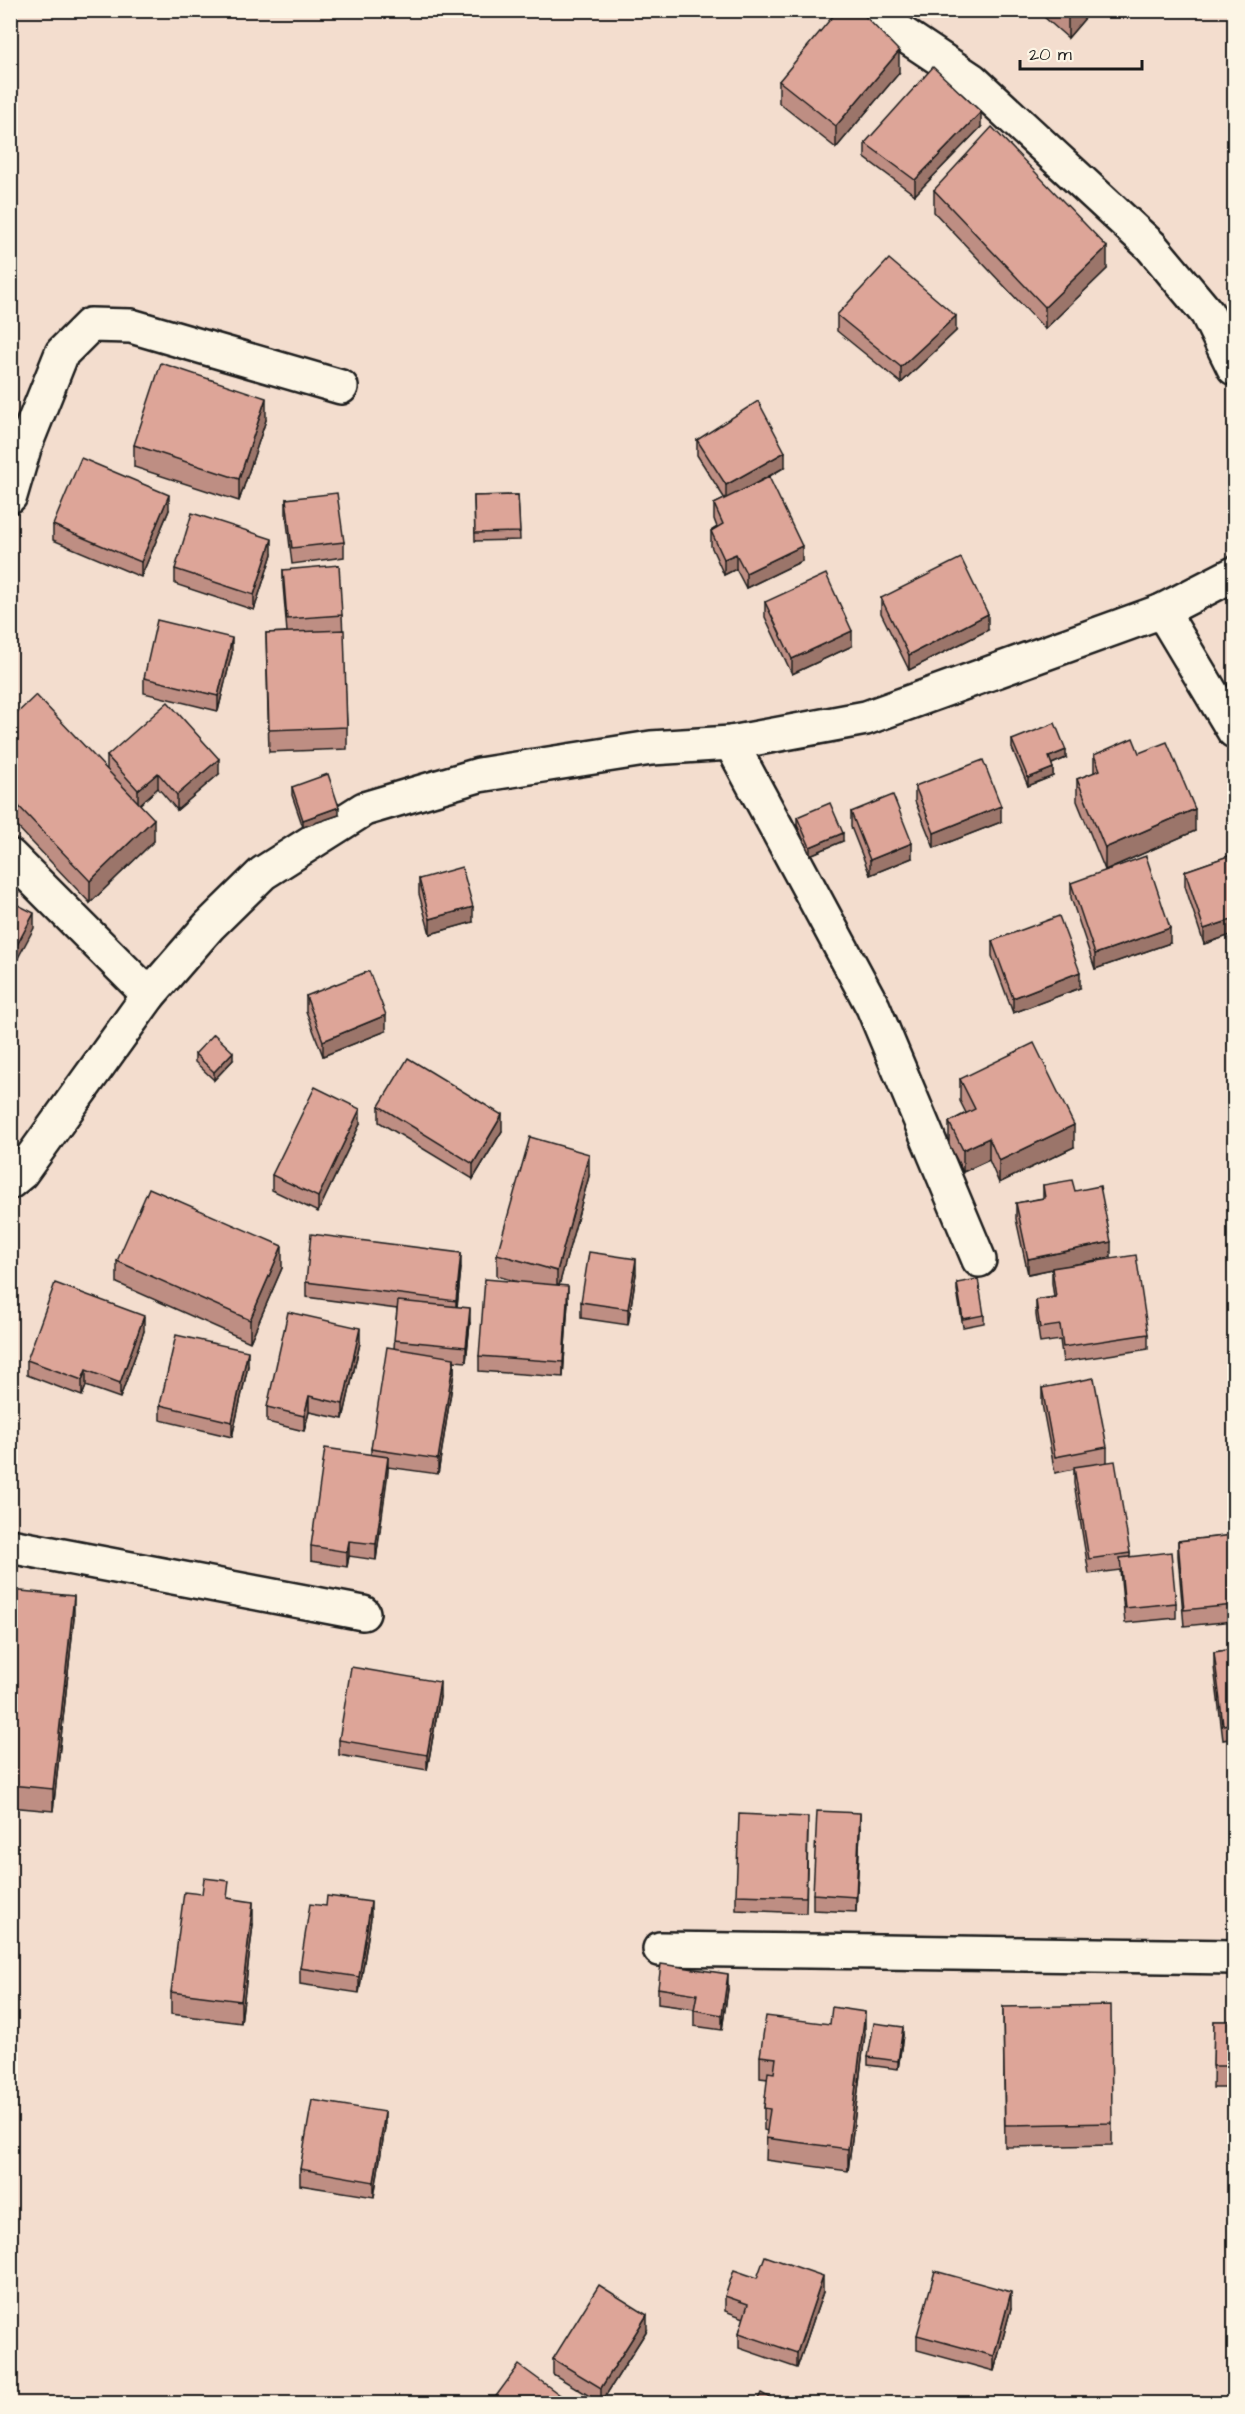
<svg xmlns="http://www.w3.org/2000/svg" width="1245" height="2414" font-family="'Architects Daughter',sans-serif">
<style>
.lines{fill:none;stroke-linecap:round;stroke-linejoin:round}
.minor-casing{stroke:#1c1c1c;stroke-width:38}
.minor{stroke:#fcf5e5;stroke-width:33}
.wall{fill:#be8e83;stroke:#1c1c1c;stroke-width:1.5}
.shaded-wall{fill:#9b746a;stroke:#1c1c1c;stroke-width:1.5}
.building{fill:#dda598;stroke:#1c1c1c;stroke-width:1.5}
</style>
<rect width="100%" height="100%" fill="#f3ddce"/>
<filter id="ink" filterUnits="userSpaceOnUse"><feTurbulence type="fractalNoise" baseFrequency=".0167" numOctaves="2"/><feDisplacementMap in="SourceGraphic" scale="12" xChannelSelector="R" yChannelSelector="G"/><feConvolveMatrix kernelMatrix="1 2 1 2 8 2 1 2 1" color-interpolation-filters="sRGB"/></filter>
<g filter="url(#ink)">
<g class="lines">
<!-- minor casing -->
<g class="minor-casing">
<g id="minor">
<polyline points="867,10 972,80 1151,246 1207,313 1234,368"/>
<polyline points="10,496 25,445 62,353 90,325 131,326 341,387"/>
<polyline points="1162,611 1234,731"/>
<polyline points="731,743 873,1007 979,1260"/>
<polyline points="10,856 149,995"/>
<polyline points="10,1182 21,1173 149,995 209,926 263,873 364,809 479,775 651,748 731,743 866,718 1162,611 1234,574"/>
<polyline points="10,1546 363,1613"/>
<polyline points="660,1949 1234,1957"/>
</g>
</g>
<!-- minor -->
<use href="#minor" class="minor"/>
</g>
<!-- wall -->
<g class="wall">
<polygon points="1036,10 1092,10 1068,38"/>
<polygon points="899,73 836,148 779,103 779,81"/>
<polygon points="981,127 915,195 865,158 865,143"/>
<polygon points="934,190 1107,269 1045,329 934,212"/>
<polygon points="837,315 956,331 901,383 837,331"/>
<polygon points="266,420 239,501 134,467 134,445"/>
<polygon points="697,440 785,467 758,483 802,561 746,588 736,569 724,575 711,546 711,531 717,527 714,519 714,504 725,499 697,455"/>
<polygon points="518,495 520,540 475,541 474,496"/>
<polygon points="286,499 344,542 344,557 292,564 286,514"/>
<polygon points="169,510 141,577 53,540 53,525"/>
<polygon points="272,554 254,610 175,584 175,569"/>
<polygon points="283,570 342,615 347,727 347,749 269,752 266,633 287,632 283,585"/>
<polygon points="881,598 988,630 909,670 881,613"/>
<polygon points="765,602 852,646 792,674 765,617"/>
<polygon points="232,653 218,711 144,693 144,678"/>
<polygon points="10,720 107,770 107,756 219,774 177,810 158,788 140,804 154,841 90,903 10,819"/>
<polygon points="1012,740 1066,758 1052,764 1053,776 1028,786 1012,748"/>
<polygon points="1139,753 1195,831 1105,870 1077,801 1077,779 1094,773 1094,755"/>
<polygon points="915,786 1001,822 934,848 915,801"/>
<polygon points="292,787 339,815 303,827 292,795"/>
<polygon points="851,812 912,858 870,875 851,827"/>
<polygon points="797,817 843,841 810,855 797,825"/>
<polygon points="1234,854 1234,934 1204,944 1185,886 1185,871"/>
<polygon points="419,879 473,922 430,934 419,894"/>
<polygon points="1071,883 1170,943 1095,969 1071,898"/>
<polygon points="992,941 1080,988 1013,1013 992,956"/>
<polygon points="306,996 386,1031 323,1056 306,1011"/>
<polygon points="195,1054 233,1060 214,1080 195,1062"/>
<polygon points="960,1079 1074,1147 999,1183 989,1160 963,1172 949,1144 949,1122 966,1113 960,1101"/>
<polygon points="379,1106 502,1131 473,1179 379,1122"/>
<polygon points="360,1124 318,1212 272,1190 272,1175"/>
<polygon points="589,1176 559,1285 568,1301 563,1377 479,1371 479,1356 518,1282 497,1276 497,1254"/>
<polygon points="1043,1185 1075,1191 1111,1257 1075,1264 1148,1334 1148,1349 1063,1362 1060,1340 1040,1343 1036,1315 1036,1300 1054,1297 1052,1283 1052,1269 1028,1274 1016,1219 1016,1203 1043,1198"/>
<polygon points="117,1261 282,1268 250,1342 117,1283"/>
<polygon points="461,1268 457,1307 470,1323 466,1362 454,1361 454,1373 438,1474 388,1467 376,1560 349,1556 347,1567 311,1561 311,1546 371,1454 371,1449 394,1348 397,1309 306,1297 306,1282"/>
<polygon points="636,1274 628,1325 581,1318 581,1302"/>
<polygon points="957,1283 984,1315 984,1323 963,1327 957,1290"/>
<polygon points="144,1331 120,1398 86,1386 82,1396 27,1375 27,1360"/>
<polygon points="360,1343 343,1419 309,1412 304,1431 267,1422 267,1407"/>
<polygon points="248,1366 232,1437 160,1420 160,1405"/>
<polygon points="1042,1388 1107,1447 1107,1462 1130,1553 1130,1557 1176,1603 1176,1618 1125,1623 1120,1570 1089,1574 1074,1483 1074,1469 1055,1473 1042,1404"/>
<polygon points="1234,1535 1234,1621 1184,1626 1178,1556 1178,1541"/>
<polygon points="10,1590 74,1618 53,1811 10,1807"/>
<polygon points="1234,1649 1234,1738 1223,1740 1214,1667 1214,1652"/>
<polygon points="440,1697 427,1770 339,1755 339,1740"/>
<polygon points="860,1829 856,1912 813,1910 813,1894"/>
<polygon points="808,1832 806,1913 736,1910 736,1895"/>
<polygon points="229,1898 253,1924 241,2023 171,2014 171,1992"/>
<polygon points="371,1918 359,1993 300,1984 300,1968"/>
<polygon points="658,1988 728,1989 722,2030 694,2026 694,2009 658,2004"/>
<polygon points="1003,2007 1112,2123 1112,2145 1005,2147"/>
<polygon points="1214,2021 1234,2021 1234,2088 1213,2088"/>
<polygon points="865,2034 848,2171 766,2160 767,2131 764,2130 764,2108 768,2079 760,2078 760,2056"/>
<polygon points="903,2035 898,2069 868,2065 868,2057"/>
<polygon points="385,2127 374,2197 300,2185 300,2169"/>
<polygon points="823,2292 797,2368 739,2348 739,2333 744,2318 725,2311 725,2296"/>
<polygon points="1011,2308 994,2371 917,2350 917,2335"/>
<polygon points="647,2330 601,2403 553,2374 553,2359"/>
</g>
<!-- shaded-wall -->
<g class="shaded-wall">
<polygon points="1073,10 1092,10 1068,38 1068,16"/>
<polygon points="899,51 899,73 836,148 836,126"/>
<polygon points="981,112 981,127 915,195 915,180"/>
<polygon points="1107,247 1107,269 1045,329 1045,307"/>
<polygon points="956,316 956,331 901,383 901,367"/>
<polygon points="266,398 266,420 239,501 239,479"/>
<polygon points="785,452 785,467 726,500 726,485"/>
<polygon points="169,495 169,510 141,577 141,562"/>
<polygon points="272,539 272,554 254,610 254,595"/>
<polygon points="802,546 802,561 746,588 746,573"/>
<polygon points="736,554 736,569 724,575 724,559"/>
<polygon points="988,614 988,630 909,670 909,655"/>
<polygon points="852,631 852,646 792,674 792,659"/>
<polygon points="232,638 232,653 218,711 218,696"/>
<polygon points="1066,750 1066,758 1049,765 1049,757"/>
<polygon points="219,759 219,774 177,810 177,795"/>
<polygon points="1053,768 1053,776 1028,786 1028,778"/>
<polygon points="158,773 158,788 138,806 138,790"/>
<polygon points="1001,806 1001,822 934,848 934,833"/>
<polygon points="339,807 339,815 303,827 303,820"/>
<polygon points="1195,809 1195,831 1105,870 1105,848"/>
<polygon points="154,819 154,841 90,903 90,881"/>
<polygon points="843,833 843,841 810,855 810,847"/>
<polygon points="912,843 912,858 870,875 870,860"/>
<polygon points="473,907 473,922 430,934 430,919"/>
<polygon points="34,913 34,928 10,973 10,958"/>
<polygon points="1234,919 1234,934 1204,944 1204,929"/>
<polygon points="1170,928 1170,943 1095,969 1095,954"/>
<polygon points="1080,972 1080,988 1013,1013 1013,998"/>
<polygon points="386,1015 386,1031 323,1056 323,1041"/>
<polygon points="233,1052 233,1060 214,1080 214,1072"/>
<polygon points="360,1109 360,1124 318,1212 318,1197"/>
<polygon points="502,1115 502,1131 473,1179 473,1164"/>
<polygon points="1074,1125 1074,1147 999,1183 999,1161"/>
<polygon points="989,1138 989,1160 963,1172 963,1150"/>
<polygon points="589,1154 589,1176 557,1293 557,1271"/>
<polygon points="1111,1242 1111,1257 1028,1274 1028,1259"/>
<polygon points="282,1246 282,1268 250,1342 250,1320"/>
<polygon points="461,1253 461,1268 456,1317 456,1301"/>
<polygon points="636,1259 636,1274 628,1325 628,1309"/>
<polygon points="568,1286 568,1301 563,1377 563,1362"/>
<polygon points="470,1308 470,1323 466,1362 466,1347"/>
<polygon points="144,1316 144,1331 120,1398 120,1383"/>
<polygon points="360,1328 360,1343 343,1419 343,1404"/>
<polygon points="248,1351 248,1366 232,1437 232,1422"/>
<polygon points="454,1358 454,1373 438,1474 438,1459"/>
<polygon points="86,1370 86,1386 82,1396 82,1380"/>
<polygon points="309,1396 309,1412 304,1431 304,1416"/>
<polygon points="388,1457 388,1472 376,1560 376,1544"/>
<polygon points="349,1541 349,1556 347,1567 347,1552"/>
<polygon points="74,1596 74,1618 53,1811 53,1789"/>
<polygon points="440,1682 440,1697 427,1770 427,1755"/>
<polygon points="860,1813 860,1829 856,1912 856,1897"/>
<polygon points="253,1902 253,1924 241,2023 241,2001"/>
<polygon points="371,1902 371,1918 359,1993 359,1977"/>
<polygon points="728,1974 728,1989 722,2030 722,2015"/>
<polygon points="865,2012 865,2034 848,2171 848,2149"/>
<polygon points="903,2027 903,2035 898,2069 898,2061"/>
<polygon points="385,2112 385,2127 374,2197 374,2182"/>
<polygon points="823,2276 823,2292 797,2368 797,2353"/>
<polygon points="1011,2292 1011,2308 994,2371 994,2356"/>
<polygon points="647,2315 647,2330 601,2403 601,2388"/>
</g>
<!-- building -->
<g class="building">
<polygon points="838,10 859,10 899,51 836,126 779,81"/>
<polygon points="1062,10 1073,10 1068,16"/>
<polygon points="933,67 981,112 915,180 865,143"/>
<polygon points="992,127 1107,247 1045,307 934,190"/>
<polygon points="889,259 956,316 901,367 837,315"/>
<polygon points="161,363 266,398 239,479 134,445"/>
<polygon points="758,401 785,452 726,485 697,440"/>
<polygon points="81,458 169,495 141,562 53,525"/>
<polygon points="769,477 802,546 746,573 736,554 724,559 711,531 723,524 714,504"/>
<polygon points="337,493 344,542 292,548 286,499"/>
<polygon points="518,495 520,532 475,533 474,496"/>
<polygon points="192,513 272,539 254,595 175,569"/>
<polygon points="961,558 988,614 909,655 881,598"/>
<polygon points="339,565 342,615 287,619 283,570"/>
<polygon points="826,574 852,631 792,659 765,602"/>
<polygon points="157,620 232,638 218,696 144,678"/>
<polygon points="344,630 347,727 269,730 266,633"/>
<polygon points="36,695 154,819 90,881 10,797 10,720"/>
<polygon points="168,702 219,759 177,795 158,773 138,790 107,756"/>
<polygon points="1055,723 1066,750 1049,757 1053,768 1028,778 1012,740"/>
<polygon points="1133,738 1139,753 1167,742 1195,809 1105,848 1077,779 1100,770 1094,755"/>
<polygon points="983,760 1001,806 934,833 915,786"/>
<polygon points="328,774 339,807 303,820 292,787"/>
<polygon points="893,795 912,843 870,860 851,812"/>
<polygon points="830,803 843,833 810,847 797,817"/>
<polygon points="1234,854 1234,919 1204,929 1185,871"/>
<polygon points="1146,856 1170,928 1095,954 1071,883"/>
<polygon points="462,867 473,907 430,919 419,879"/>
<polygon points="10,901 34,913 10,958"/>
<polygon points="1059,916 1080,972 1013,998 992,941"/>
<polygon points="369,971 386,1015 323,1041 306,996"/>
<polygon points="214,1034 233,1052 214,1072 195,1054"/>
<polygon points="1034,1043 1074,1125 999,1161 989,1138 963,1150 949,1122 975,1109 960,1079"/>
<polygon points="408,1058 502,1115 473,1164 379,1106"/>
<polygon points="315,1087 360,1109 318,1197 272,1175"/>
<polygon points="530,1137 589,1154 557,1271 497,1254"/>
<polygon points="1072,1180 1075,1191 1100,1186 1111,1242 1028,1259 1016,1203 1045,1198 1043,1185"/>
<polygon points="149,1188 282,1246 250,1320 117,1261"/>
<polygon points="311,1234 461,1253 456,1301 306,1282"/>
<polygon points="589,1252 636,1259 628,1309 581,1302"/>
<polygon points="1136,1255 1148,1334 1063,1347 1060,1325 1040,1328 1036,1300 1056,1297 1052,1268"/>
<polygon points="485,1279 568,1286 563,1362 479,1356"/>
<polygon points="978,1279 984,1315 963,1319 957,1283"/>
<polygon points="55,1283 144,1316 120,1383 86,1370 82,1380 27,1360"/>
<polygon points="398,1301 470,1308 466,1347 394,1340"/>
<polygon points="288,1312 360,1328 343,1404 309,1396 304,1416 267,1407"/>
<polygon points="176,1335 248,1351 232,1422 160,1405"/>
<polygon points="387,1347 454,1358 438,1459 371,1449"/>
<polygon points="1094,1378 1107,1447 1055,1457 1042,1388"/>
<polygon points="325,1448 388,1457 376,1544 349,1541 347,1552 311,1546"/>
<polygon points="1115,1461 1130,1553 1089,1559 1074,1467"/>
<polygon points="1234,1535 1234,1605 1184,1610 1178,1541"/>
<polygon points="1171,1552 1176,1603 1125,1608 1120,1558"/>
<polygon points="10,1590 74,1596 53,1789 10,1785"/>
<polygon points="1234,1649 1234,1723 1223,1725 1214,1652"/>
<polygon points="351,1667 440,1682 427,1755 339,1740"/>
<polygon points="817,1811 860,1813 856,1897 813,1894"/>
<polygon points="739,1814 808,1817 806,1897 736,1895"/>
<polygon points="204,1878 229,1881 227,1898 253,1902 241,2001 171,1992 184,1892 202,1894"/>
<polygon points="327,1896 371,1902 359,1977 300,1968 310,1904 326,1906"/>
<polygon points="661,1964 728,1974 722,2015 694,2010 697,1994 658,1988"/>
<polygon points="1111,2005 1112,2123 1005,2125 1003,2007"/>
<polygon points="832,2007 865,2012 848,2149 766,2138 770,2109 764,2108 768,2072 774,2073 776,2058 760,2056 766,2016 830,2024"/>
<polygon points="1214,2021 1234,2021 1234,2066 1213,2066"/>
<polygon points="874,2023 903,2027 898,2061 868,2057"/>
<polygon points="312,2100 385,2112 374,2182 300,2169"/>
<polygon points="765,2256 823,2276 797,2353 739,2333 748,2304 725,2296 734,2270 757,2278"/>
<polygon points="935,2271 1011,2292 994,2356 917,2335"/>
<polygon points="599,2285 647,2315 601,2388 553,2359"/>
<polygon points="519,2365 571,2403 491,2403"/>
<polygon points="761,2393 779,2403 756,2403"/>
</g>
</g>
<!-- margin -->
<rect width="1245" height="2414" fill="none" stroke="#fcf5e5" stroke-width="36"/>
<rect x="18" y="18" width="1209" height="2378" fill="none" stroke="#1c1c1c" stroke-width="2" filter="url(#ink)"/>
<!-- scale -->
<path d="M1020 60v9h122v-9" fill="none" stroke="#1c1c1c" stroke-width="3"/>
<text x="1029" y="60" font-size="18" fill="#1c1c1c" stroke="#fcf5e5" stroke-width="4.5" paint-order="stroke">20 m</text>
</svg>
